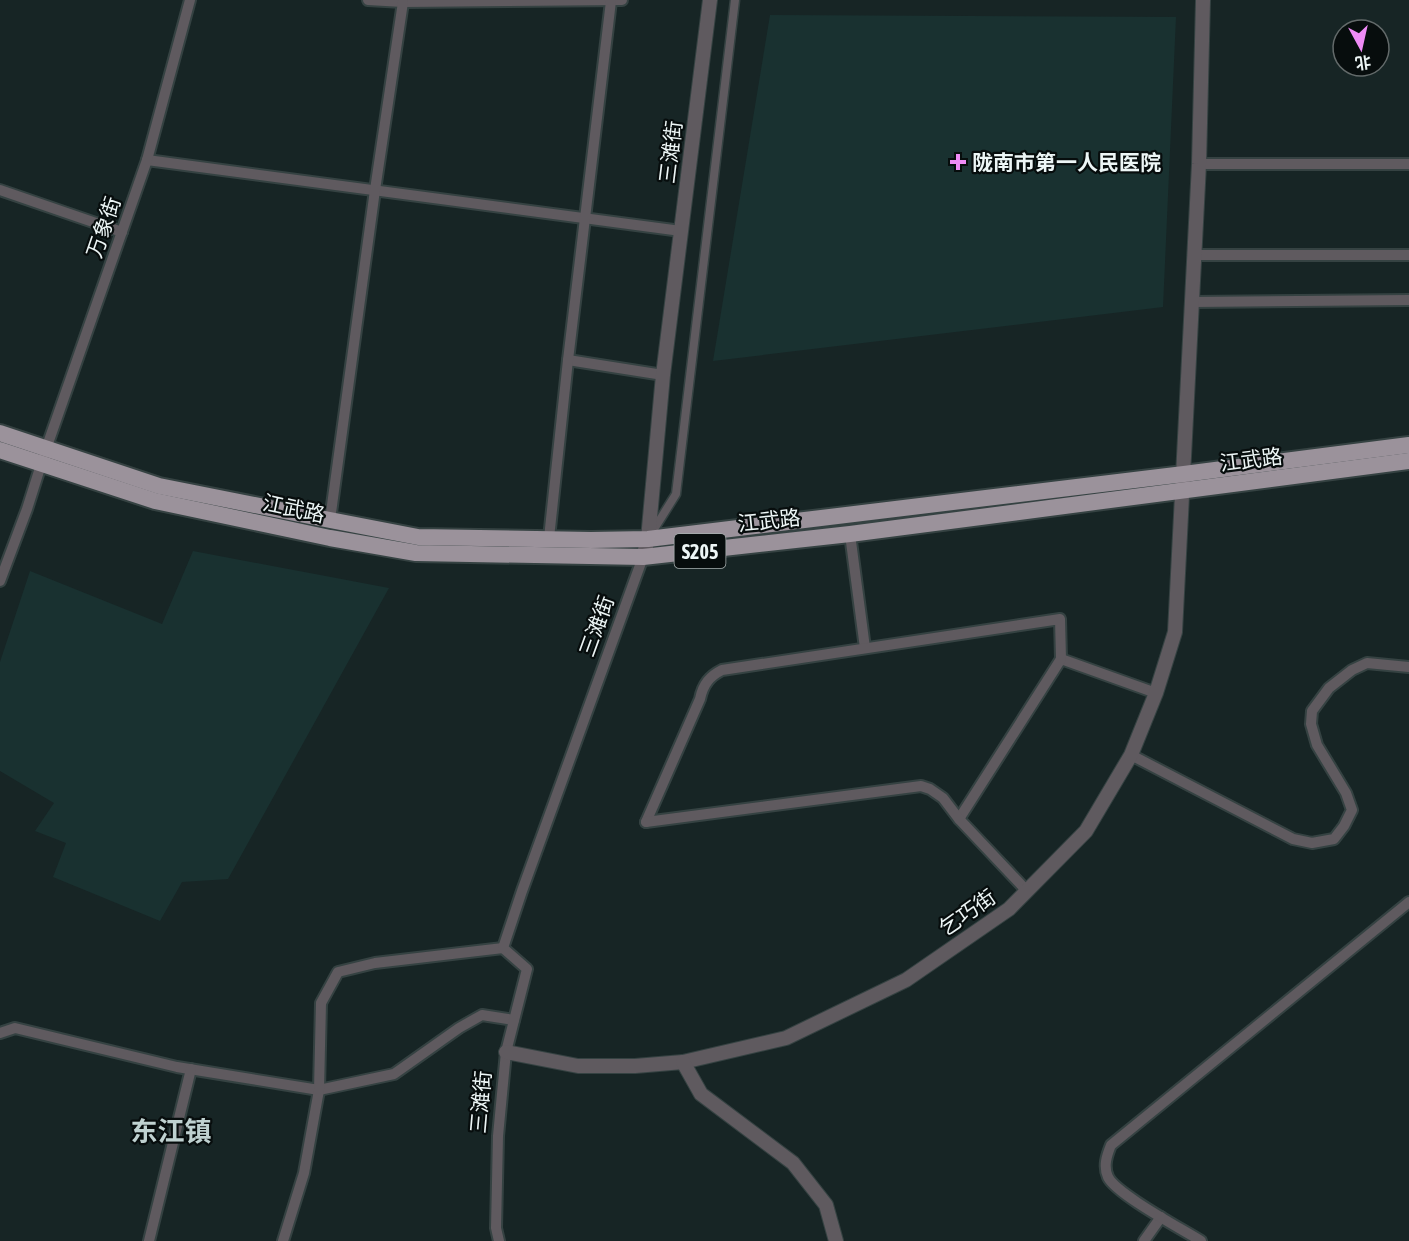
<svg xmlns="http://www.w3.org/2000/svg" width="1409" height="1241" font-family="'Asap Condensed','Noto Sans SC',sans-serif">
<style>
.built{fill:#193130}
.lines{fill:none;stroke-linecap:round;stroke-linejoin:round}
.pedestrian-casing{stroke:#354242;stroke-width:11}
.minor-casing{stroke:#354242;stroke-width:14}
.tertiary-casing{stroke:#354242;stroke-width:16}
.primary-casing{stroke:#354242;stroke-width:20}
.pedestrian{stroke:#5f5a5f;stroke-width:8}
.minor{stroke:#5f5a5f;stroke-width:10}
.tertiary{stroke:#5f5a5f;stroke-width:14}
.primary{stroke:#9b929b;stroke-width:16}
.poi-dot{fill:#ef8bf6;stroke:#070d0d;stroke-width:2}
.labels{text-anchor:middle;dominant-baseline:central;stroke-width:4.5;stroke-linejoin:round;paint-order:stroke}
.shield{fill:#070d0d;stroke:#a8b0b0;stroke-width:1.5}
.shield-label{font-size:20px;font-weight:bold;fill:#edf6f6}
.street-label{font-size:21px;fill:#edf6f6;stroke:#070d0d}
.poi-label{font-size:21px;font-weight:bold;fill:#edf6f6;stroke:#070d0d;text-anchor:start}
.district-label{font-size:27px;font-weight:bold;fill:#bfd1d0;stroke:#070d0d}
</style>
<rect width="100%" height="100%" fill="#172525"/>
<!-- built -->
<g class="built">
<polygon points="770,15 1176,17 1163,307 713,361"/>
<polygon points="193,551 389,588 228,879 182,882 160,921 53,877 66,843 35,831 54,803 0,771 0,662 30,571 162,624"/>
</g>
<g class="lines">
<!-- pedestrian casing -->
<g class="pedestrian-casing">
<polyline id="pedestrian" points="651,534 676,494 735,0"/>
</g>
<!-- minor casing -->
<g class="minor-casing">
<g id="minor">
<polyline points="368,0 403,2 622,0"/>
<polyline points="147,160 681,231"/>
<polyline points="1199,164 1409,164"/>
<polyline points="0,190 122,232"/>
<polyline points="1194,255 1409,255"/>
<polyline points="1192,302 1409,300"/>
<polyline points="568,360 663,375"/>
<polyline points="330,520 375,190 403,2"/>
<polyline points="850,534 865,648"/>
<polyline points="549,538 568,360 611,1"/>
<polyline points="0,581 27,509 46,449 147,160 190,0"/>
<polyline points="1061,659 1156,693"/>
<polyline points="1131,755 1293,839 1312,843 1334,839 1344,826 1352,810 1346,793 1317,745 1311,724 1312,711 1329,688 1352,670 1367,663 1409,667"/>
<path d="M646 822 700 699C703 684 710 676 722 670L1060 619 1061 659 959 819"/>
<polyline points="646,822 921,786 930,789 943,798 959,819 1027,891"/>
<polyline points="0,1033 15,1028 177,1067 319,1090 394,1074 459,1028 482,1015 514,1020"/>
<polyline points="149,1241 191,1069"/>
<polyline points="283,1241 304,1173 319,1090 321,1003 338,972 375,963 503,948"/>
<polyline points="499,1241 496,1228 498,1136 506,1052 527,969 503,948 522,891 643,557"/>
<polyline points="1144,1241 1161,1217"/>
<path d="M1201 1241C1182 1229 1116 1194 1108 1177 1103 1166 1107 1155 1111 1145L1409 902"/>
</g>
</g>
<!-- tertiary casing -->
<g class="tertiary-casing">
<g id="tertiary">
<polyline points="643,557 648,539 663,375 710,0"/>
<polyline points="506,1052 578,1066 635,1066 683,1062 786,1038 906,980 1009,909 1086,831 1131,755 1156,693 1175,632 1199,164 1203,0"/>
<polyline points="683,1062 701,1094 793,1163 826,1205 836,1241"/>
</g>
</g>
<!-- primary casing -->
<g class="primary-casing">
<g id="primary">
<polyline points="0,433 159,486 330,520 418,537 591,540 648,539 1184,474 1409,445"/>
<polyline points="0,450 155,501 330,538 416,553 643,557 850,534 1409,461"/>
</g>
</g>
<!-- pedestrian -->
<use href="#pedestrian" class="pedestrian"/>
<!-- minor -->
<use href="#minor" class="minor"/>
<!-- tertiary -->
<use href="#tertiary" class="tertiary"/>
<!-- primary -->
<use href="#primary" class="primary"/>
</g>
<!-- markers -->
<path class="poi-dot" d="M955 153h6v6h6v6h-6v6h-6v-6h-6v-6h6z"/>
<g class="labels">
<!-- shield labels -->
<rect class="shield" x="674.5" y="534" width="51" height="34" rx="4.5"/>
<g class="shield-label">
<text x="700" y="551">S205</text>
</g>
<!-- street labels -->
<g class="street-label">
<text transform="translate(670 152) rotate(-83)">三滩街</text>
<text transform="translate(103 227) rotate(-71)">万象街</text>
<text transform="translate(1251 459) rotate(-7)">江武路</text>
<text transform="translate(294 508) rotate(12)">江武路</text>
<text transform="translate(769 520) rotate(-6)">江武路</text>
<text transform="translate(596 626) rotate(-70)">三滩街</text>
<text transform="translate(967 912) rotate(-35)">乞巧街</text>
<text transform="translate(480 1102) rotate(-85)">三滩街</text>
</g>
<!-- poi labels -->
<g class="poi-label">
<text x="972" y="162">陇南市第一人民医院</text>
</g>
<!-- district labels -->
<g class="district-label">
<text x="171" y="1131">东江镇</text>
</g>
</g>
<!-- north arrow -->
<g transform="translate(1361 48) rotate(172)"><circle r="28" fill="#070d0d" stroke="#636a6a" stroke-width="1.5"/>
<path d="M0-4.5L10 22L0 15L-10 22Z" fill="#ef8bf6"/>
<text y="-9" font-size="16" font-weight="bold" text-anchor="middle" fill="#edf6f6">北</text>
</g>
</svg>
